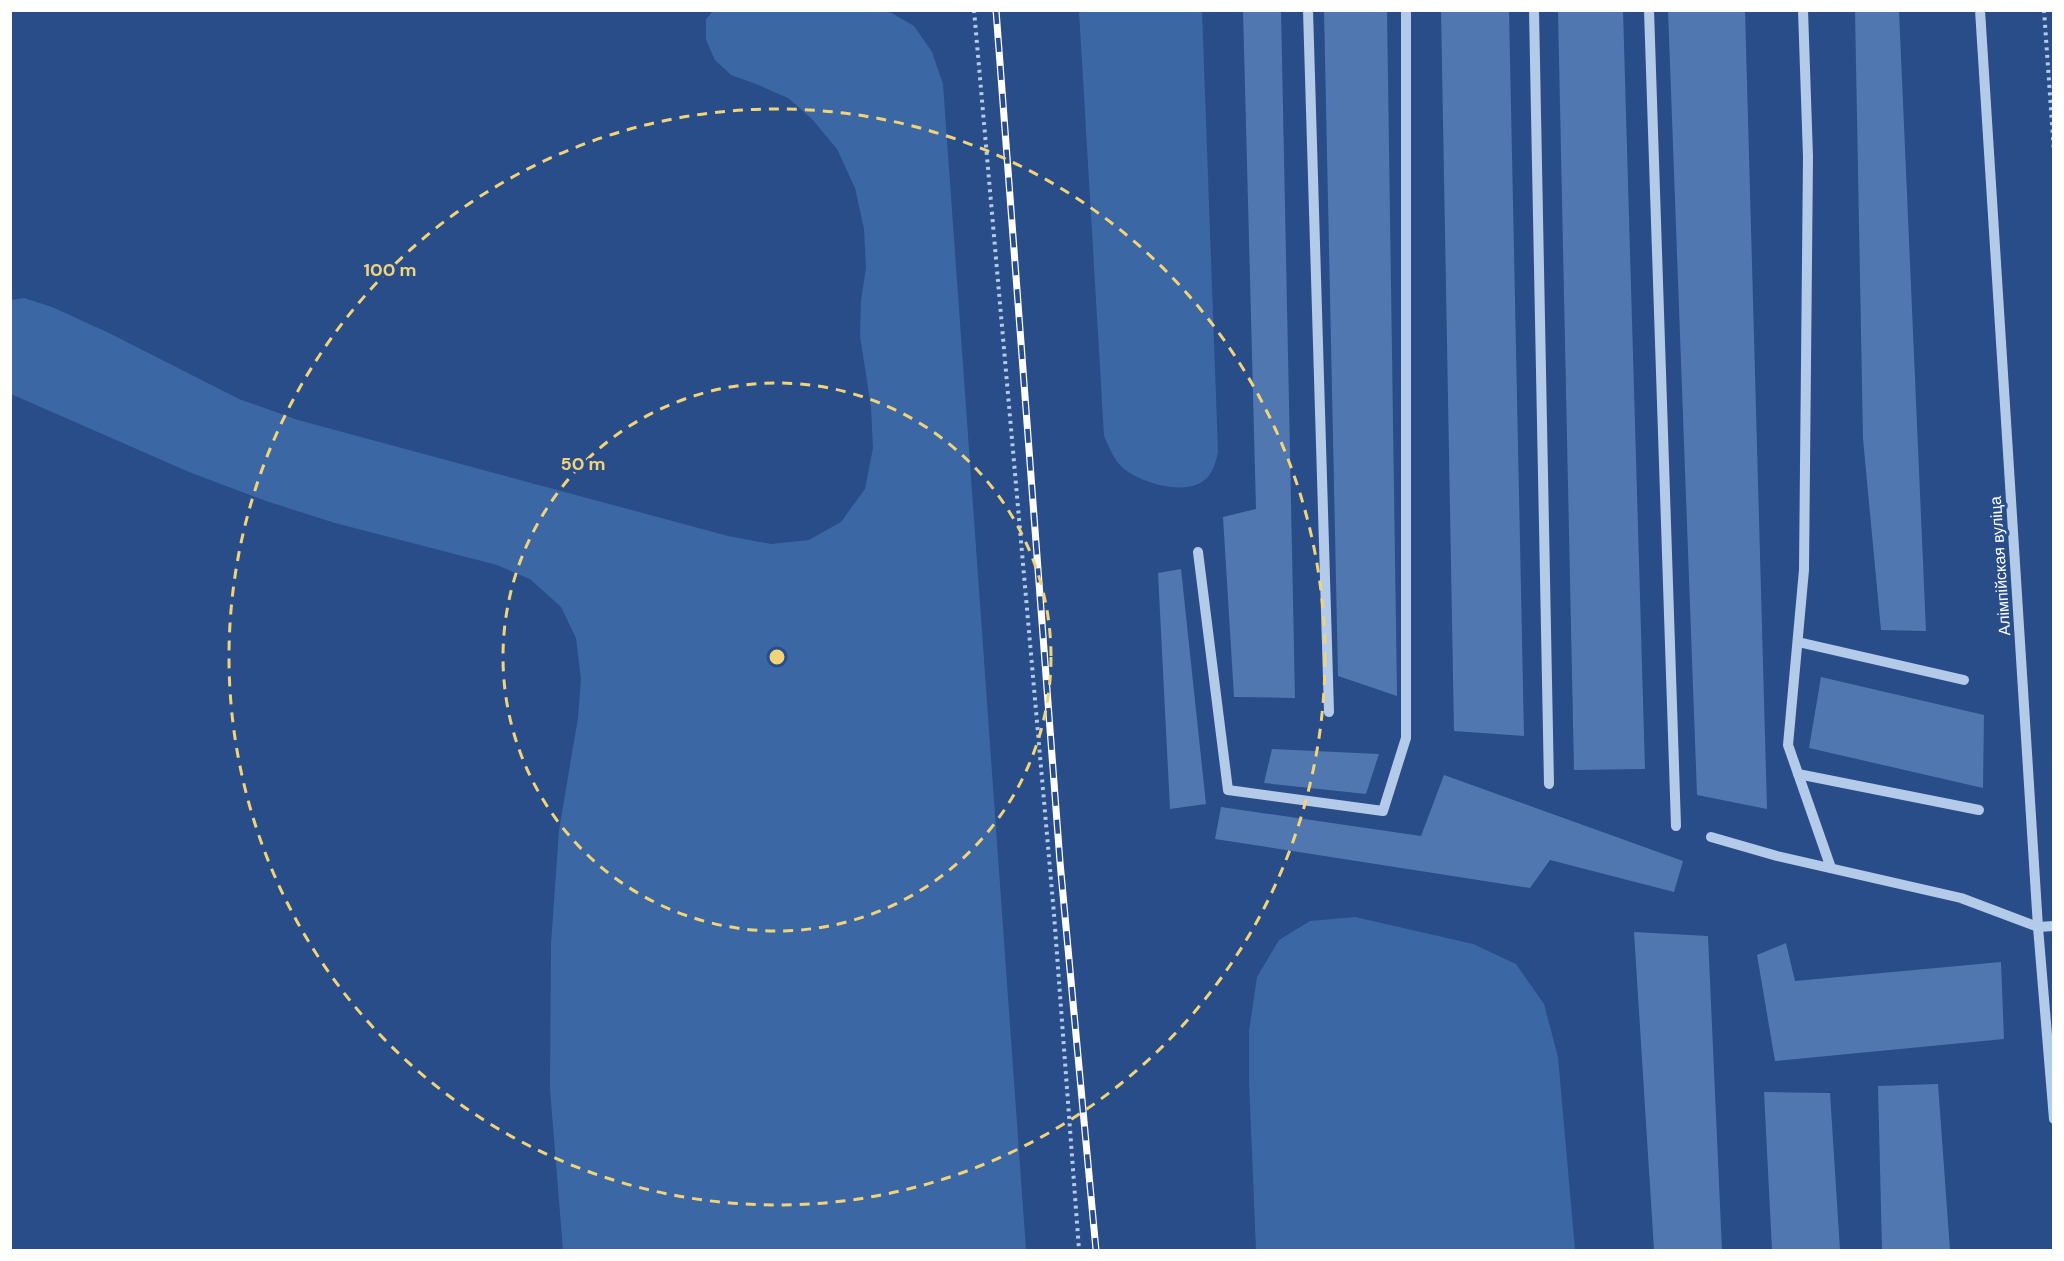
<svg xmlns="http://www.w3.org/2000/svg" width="2064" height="1261" font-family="'DM Sans',sans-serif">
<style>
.green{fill:#3c67a5}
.building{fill:#5077b0}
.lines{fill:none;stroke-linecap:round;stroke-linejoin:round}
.path{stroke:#b4cae9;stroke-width:4;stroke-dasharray:3 4.5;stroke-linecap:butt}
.minor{stroke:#b4cae9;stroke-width:10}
.rail-casing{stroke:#fff;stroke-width:7}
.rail{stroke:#284d89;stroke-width:4.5;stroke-dasharray:14;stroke-linecap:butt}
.ring{fill:none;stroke:#f1d47a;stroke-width:3;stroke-dasharray:10 8}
.labels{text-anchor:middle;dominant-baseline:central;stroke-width:6;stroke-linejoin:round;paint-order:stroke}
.street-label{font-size:16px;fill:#fff;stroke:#284d89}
.centre{fill:#f1d47a;stroke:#284d89;stroke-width:3}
.ring-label{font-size:18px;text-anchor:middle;font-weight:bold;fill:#f1d47a;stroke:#284d89;stroke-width:6;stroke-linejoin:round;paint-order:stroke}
</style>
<rect width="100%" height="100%" fill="#284d89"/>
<!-- green -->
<g class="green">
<polygon points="713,11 888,11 914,26 932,52 943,84 1026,1250 563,1250 550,1089 551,944 559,830 578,718 581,679 576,638 561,607 530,579 497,565 335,523 266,501 189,472 11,394 11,300 24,298 52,307 109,333 239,399 298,420 728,536 771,544 809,540 841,522 865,489 873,448 871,407 860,336 861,300 866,268 864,229 855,188 837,149 812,119 788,98 756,84 731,75 715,60 706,40 706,19"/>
<path d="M1079 11H1202L1218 452C1216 461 1214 470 1207 478 1188 497 1142 484 1123 468 1114 460 1109 447 1104 436Z"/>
<polygon points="1355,917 1473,944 1516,964 1544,1004 1558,1057 1575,1250 1256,1250 1249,1081 1249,1031 1257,977 1279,940 1310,921"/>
</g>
<!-- building -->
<g class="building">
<polygon points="1243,10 1281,10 1295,698 1234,697 1223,517 1256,509"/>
<polygon points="1324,10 1387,10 1397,696 1338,676"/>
<polygon points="1441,10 1509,10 1524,736 1454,731"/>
<polygon points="1558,10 1623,10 1645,769 1574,770"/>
<polygon points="1668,10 1745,10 1767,809 1697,795"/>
<polygon points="1855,10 1899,10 1926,631 1881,630 1863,439"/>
<polygon points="1181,569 1206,804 1170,809 1158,573"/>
<polygon points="1821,677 1984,715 1983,788 1809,748"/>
<polygon points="1272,749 1379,754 1366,794 1264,783"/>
<polygon points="1444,775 1683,861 1674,892 1550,860 1530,888 1215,839 1221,807 1421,836"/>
<polygon points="1634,932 1708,936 1722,1250 1654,1250"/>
<polygon points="1786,943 1795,981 2001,962 2004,1039 1775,1061 1757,955"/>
<polygon points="1938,1084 1950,1250 1882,1250 1878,1086"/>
<polygon points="1764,1092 1830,1093 1840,1250 1772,1250"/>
</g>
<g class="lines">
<!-- path -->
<g class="path">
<polyline points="974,10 1054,914 1079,1250"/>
<polyline points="2044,10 2054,152"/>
</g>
<!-- minor -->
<g class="minor">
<polyline points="1308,10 1329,712"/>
<polyline points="1534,10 1549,784"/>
<polyline points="1649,10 1676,826"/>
<polyline points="1803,10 1808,157 1804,570 1788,745 1831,868"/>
<polyline points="1980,10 2038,927 2054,1119"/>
<polyline points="1198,552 1228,790 1383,811 1406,738 1406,10"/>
<polyline points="1798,642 1964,680"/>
<polyline points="1798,774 1979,810"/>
<polyline points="1711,837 1777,856 1961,898 2038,927 2054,926"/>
</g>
<!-- rail casing -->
<g class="rail-casing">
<polyline id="rail" points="996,10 1060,862 1096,1250"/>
</g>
<!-- rail -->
<use href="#rail" class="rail"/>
</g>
<!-- distance rings -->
<g class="ring">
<circle cx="777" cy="657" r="274"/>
<circle cx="777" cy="657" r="548"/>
</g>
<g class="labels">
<!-- street labels -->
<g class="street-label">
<text transform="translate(2000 566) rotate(-94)">Алімпійская вуліца</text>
</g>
</g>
<circle cx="777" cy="657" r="9" class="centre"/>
<g class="ring-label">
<text x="390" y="276">100 m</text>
<text x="583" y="470">50 m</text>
</g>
<!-- border -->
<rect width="2064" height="1261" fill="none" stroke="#ffffff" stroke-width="24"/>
</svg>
